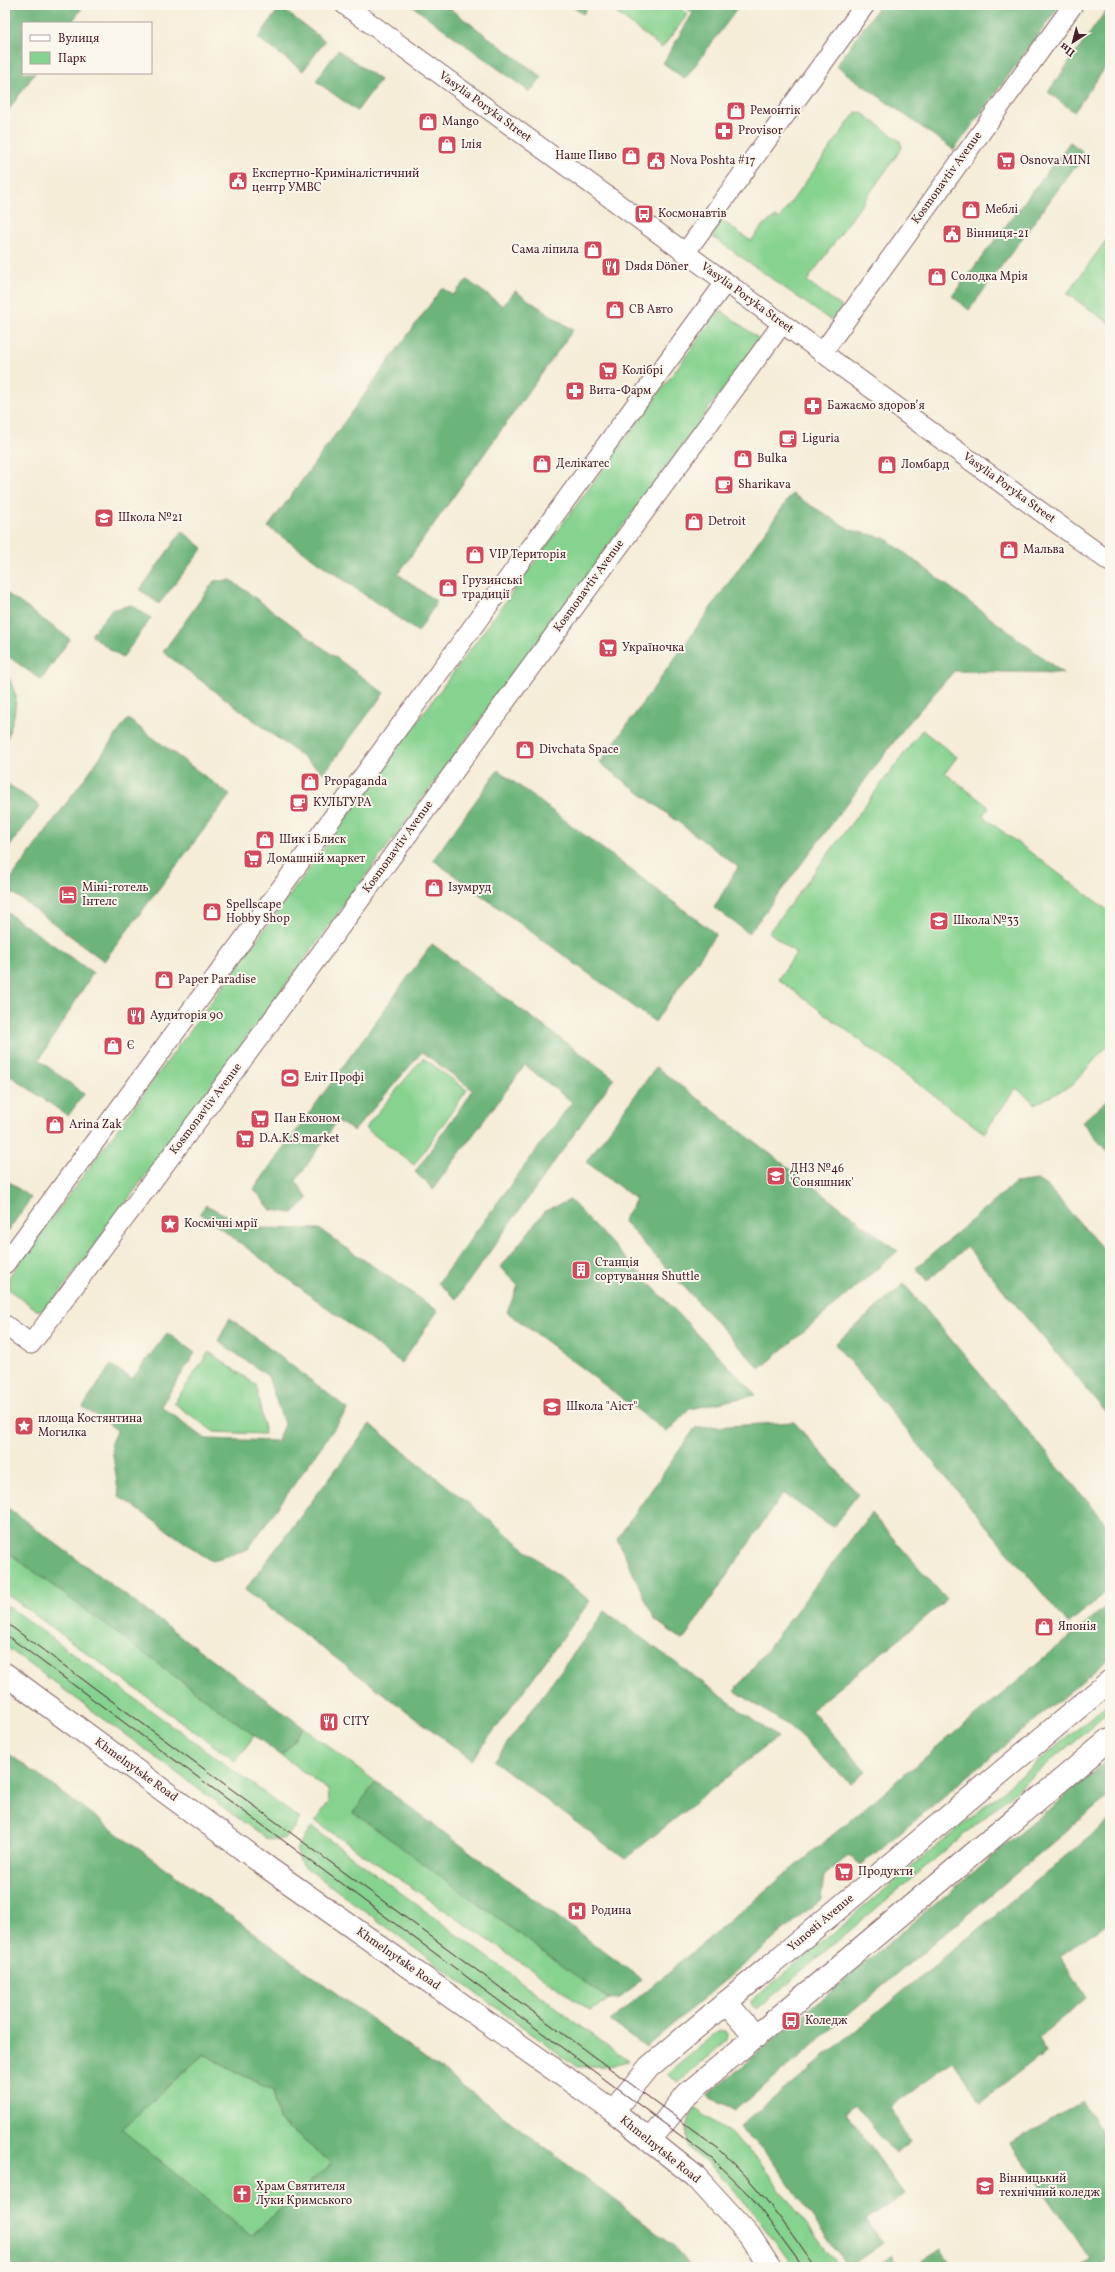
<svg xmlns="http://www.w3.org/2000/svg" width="1115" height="2272" font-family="Vollkorn,serif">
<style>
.green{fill:#86d28f;stroke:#68785d}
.forest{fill:#6cb47a;stroke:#5b6a52;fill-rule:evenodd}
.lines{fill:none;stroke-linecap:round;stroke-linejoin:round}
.minor-casing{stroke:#866768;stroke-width:21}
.major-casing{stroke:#866768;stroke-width:24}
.minor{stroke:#fff;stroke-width:19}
.major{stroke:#fff;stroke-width:22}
.tram{stroke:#4a1f2b;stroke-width:1}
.labels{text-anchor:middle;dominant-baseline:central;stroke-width:4;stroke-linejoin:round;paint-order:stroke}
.street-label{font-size:12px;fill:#4a1f2b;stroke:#fbf7ec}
.poi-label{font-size:12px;fill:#4a1f2b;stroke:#fbf7ec;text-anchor:start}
</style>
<rect width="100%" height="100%" fill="#fbf7ec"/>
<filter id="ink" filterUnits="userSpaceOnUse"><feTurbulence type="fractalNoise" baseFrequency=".025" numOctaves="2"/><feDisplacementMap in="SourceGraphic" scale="8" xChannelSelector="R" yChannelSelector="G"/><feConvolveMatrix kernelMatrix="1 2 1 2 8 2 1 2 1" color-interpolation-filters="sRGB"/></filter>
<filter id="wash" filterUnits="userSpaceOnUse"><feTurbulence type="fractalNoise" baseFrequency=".012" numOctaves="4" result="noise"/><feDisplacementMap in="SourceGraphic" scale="16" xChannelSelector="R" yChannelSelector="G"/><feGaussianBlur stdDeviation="0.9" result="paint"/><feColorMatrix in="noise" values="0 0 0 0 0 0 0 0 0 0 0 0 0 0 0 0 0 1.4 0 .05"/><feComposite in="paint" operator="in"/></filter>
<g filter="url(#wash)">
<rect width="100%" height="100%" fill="#f5edd8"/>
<!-- green -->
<g class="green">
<polygon points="606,5 676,5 688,14 662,48"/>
<polygon points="856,112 862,113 900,141 902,148 807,281 842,307 830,320 713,237 714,231 721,220 751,241 763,225 776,217 779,219"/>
<polygon points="1110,235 1110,323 1067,294"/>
<polygon points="722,311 758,338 757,343 49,1307 42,1311 37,1310 9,1290 8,1278 717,314"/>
<polygon points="5,673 8,675 16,697 14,716 5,745"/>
<polygon points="922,730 957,757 945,773 989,807 982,816 1110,912 1110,1043 1072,1085 1036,1104 1016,1088 984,1133 778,979 796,953 769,932"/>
<polygon points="423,1058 467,1090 414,1165 365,1128"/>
<polygon points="209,1352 256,1385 265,1434 214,1432 174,1403"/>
<polygon points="5,1550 255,1735 235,1761 5,1593"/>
<path d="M5 1604 300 1819C287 1836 288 1843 265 1838L5 1646Z"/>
<polygon points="1110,1702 1110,1711 756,2010 750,2002"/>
<polygon points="303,1727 376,1782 354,1812 609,2000 590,2010 315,1821 329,1802 328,1790 282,1756"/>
<polygon points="312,1827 628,2061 606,2067 577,2067 301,1864 296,1849"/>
<polygon points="718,2031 726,2031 728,2034 727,2040 677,2083 666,2074"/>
<polygon points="204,2054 272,2091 279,2120 331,2163 251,2236 120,2129"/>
<path d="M694 2108 730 2133 757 2159 839 2267H793C761 2224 733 2180 689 2148 685 2133 687 2121 694 2108Z"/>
</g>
<!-- forest -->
<g class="forest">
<polygon points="5,5 84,5 71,23 23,23 23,73 35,73 5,115"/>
<polygon points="411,5 445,5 542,77 530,92"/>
<polygon points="570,5 589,5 583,14"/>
<polygon points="683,5 740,5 685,79 663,63 693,13"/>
<polygon points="880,5 1060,5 954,150 836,66"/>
<polygon points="1110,5 1110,61 1074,112 1048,92"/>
<polygon points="280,7 325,41 303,71 258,38"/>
<polygon points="338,50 380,80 357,111 316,81"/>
<polygon points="1070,142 1082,151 1080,163 1071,172 969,310 952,296"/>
<polygon points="467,280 503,306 515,291 573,330 398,574 437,602 418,632 268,527 442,288 453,295"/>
<polygon points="792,494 851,530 885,538 1063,673 954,671 906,726 749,933 714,908 738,867 600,763"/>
<polygon points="182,531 203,548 159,604 140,590"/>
<polygon points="231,580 384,693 324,773 163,652 214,581"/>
<polygon points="5,592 70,639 41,680 5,654"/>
<polygon points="131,605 151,618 122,658 91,635 111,610"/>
<polygon points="128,719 230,795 104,961 5,887"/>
<polygon points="498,770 716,934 655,1022 433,860"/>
<polygon points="5,782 40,806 5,853"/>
<polygon points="5,911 93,973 39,1060 84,1094 68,1116 5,1072"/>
<polygon points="432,944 614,1078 456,1299 438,1283 572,1102 525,1065 433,1189 415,1172 473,1090 422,1052 354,1131 337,1121 296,1181 308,1199 293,1213 271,1210 254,1189"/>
<polygon points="656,1067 898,1251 760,1369 623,1221 636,1199 586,1162"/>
<polygon points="1110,1098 1110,1155 1082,1122"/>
<polygon points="5,1179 31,1198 8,1231 5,1229"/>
<polygon points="1037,1180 1048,1187 1110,1257 1110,1417 967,1247 927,1281 916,1268 1015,1183"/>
<polygon points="570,1200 756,1395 690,1409 667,1432 507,1312 518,1286 501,1267 545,1211"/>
<polygon points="206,1205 250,1228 319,1229 438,1311 401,1363 200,1213"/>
<polygon points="904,1284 1110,1528 1110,1589 1068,1624 835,1344"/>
<polygon points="230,1318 348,1409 248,1549 211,1561 119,1496 111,1442 117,1430 83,1407 111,1365 132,1379 167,1333 195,1353 161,1406 206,1439 277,1441 284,1424 268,1376 218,1341"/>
<polygon points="794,1422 858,1494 833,1527 783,1493 683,1640 655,1620 617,1539 695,1428"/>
<polygon points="370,1424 590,1601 472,1760 245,1590"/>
<polygon points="5,1506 303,1727 282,1756 5,1550"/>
<polygon points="871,1513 947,1600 811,1710 866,1771 851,1784 789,1726 735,1691"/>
<polygon points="1110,1603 1110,1658 861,1865 849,1855 824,1876 821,1899 646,2047 610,2021"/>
<polygon points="605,1611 777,1737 625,1859 494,1761"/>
<path d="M5 1751 463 2086 675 2246 690 2267H5ZM204 2054 272 2091 279 2120 331 2163 251 2236 121 2129Z"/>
<polygon points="1110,1758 1110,1794 736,2110 706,2096"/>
<polygon points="376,1782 641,1979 620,1999 609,2000 353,1812"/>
<polygon points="1110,1820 1110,1921 1060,1956 1086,1998 1039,2037 1045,2053 981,2102 953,2062 890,2107 910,2142 895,2154 855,2104 846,2112 904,2194 866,2220 882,2243 852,2265 844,2262 765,2151 739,2127"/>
<polygon points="1082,2101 1110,2145 1110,2258 1097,2267 1080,2267 1090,2259 1011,2144"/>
<polygon points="941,2249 953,2267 914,2267"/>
<polygon points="891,2255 899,2267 875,2267"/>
</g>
</g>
<g filter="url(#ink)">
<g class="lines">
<!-- minor casing -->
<g class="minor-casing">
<g id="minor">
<polyline points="345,5 1110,562"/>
<polyline points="685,253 865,5"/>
<polyline points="822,353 1073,5"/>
<polyline points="5,1264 725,283"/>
<polyline points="5,1325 31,1344 258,1039 782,324"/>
</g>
</g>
<!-- major casing -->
<g class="major-casing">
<g id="major">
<polyline points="5,1674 271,1870 613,2111 696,2177 749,2235 770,2267"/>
<polyline points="726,2002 756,2037"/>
<polyline points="613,2111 649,2067 1110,1681"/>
<polyline points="650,2140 687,2094 1110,1739"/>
</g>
</g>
<!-- minor -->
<use href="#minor" class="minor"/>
<!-- major -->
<use href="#major" class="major"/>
<!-- tram -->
<g class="tram">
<path d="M5 1622 719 2149C759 2186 784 2223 815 2267"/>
<polyline points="5,1634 712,2159 752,2198 803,2267"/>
</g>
</g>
</g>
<!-- icons -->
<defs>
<g id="shop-square" transform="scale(1)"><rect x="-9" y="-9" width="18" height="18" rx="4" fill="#d1495b" stroke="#fbf7ec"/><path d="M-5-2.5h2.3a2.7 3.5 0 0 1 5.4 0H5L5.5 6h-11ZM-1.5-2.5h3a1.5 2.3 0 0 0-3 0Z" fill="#fff"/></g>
<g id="pharmacy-square" transform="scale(1)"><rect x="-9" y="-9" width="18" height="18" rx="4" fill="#d1495b" stroke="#fbf7ec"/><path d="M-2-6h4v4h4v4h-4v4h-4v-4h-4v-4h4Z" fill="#fff"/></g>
<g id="civic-square" transform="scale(1)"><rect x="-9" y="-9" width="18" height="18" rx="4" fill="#d1495b" stroke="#fbf7ec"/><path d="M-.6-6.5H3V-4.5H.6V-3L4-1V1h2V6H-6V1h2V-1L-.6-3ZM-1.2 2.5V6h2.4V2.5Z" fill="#fff"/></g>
<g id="supermarket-square" transform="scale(1)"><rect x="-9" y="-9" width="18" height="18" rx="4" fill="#d1495b" stroke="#fbf7ec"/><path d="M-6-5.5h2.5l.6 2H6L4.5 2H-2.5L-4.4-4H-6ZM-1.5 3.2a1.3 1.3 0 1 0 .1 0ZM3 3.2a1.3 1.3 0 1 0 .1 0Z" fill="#fff"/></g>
<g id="bus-square" transform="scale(1)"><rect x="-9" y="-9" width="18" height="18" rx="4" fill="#d1495b" stroke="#fbf7ec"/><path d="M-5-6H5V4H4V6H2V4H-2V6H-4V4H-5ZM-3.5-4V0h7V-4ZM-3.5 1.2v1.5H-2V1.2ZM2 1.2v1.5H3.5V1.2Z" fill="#fff"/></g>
<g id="restaurant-square" transform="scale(1)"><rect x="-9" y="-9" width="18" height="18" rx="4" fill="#d1495b" stroke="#fbf7ec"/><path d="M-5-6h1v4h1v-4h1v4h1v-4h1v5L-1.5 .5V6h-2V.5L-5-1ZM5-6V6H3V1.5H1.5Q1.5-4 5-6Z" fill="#fff"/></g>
<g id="cafe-square" transform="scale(1)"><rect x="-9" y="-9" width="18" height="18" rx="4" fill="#d1495b" stroke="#fbf7ec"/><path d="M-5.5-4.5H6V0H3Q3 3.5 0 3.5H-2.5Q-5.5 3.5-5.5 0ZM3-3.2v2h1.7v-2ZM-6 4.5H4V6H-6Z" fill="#fff"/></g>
<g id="school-square" transform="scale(1)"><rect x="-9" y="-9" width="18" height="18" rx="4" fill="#d1495b" stroke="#fbf7ec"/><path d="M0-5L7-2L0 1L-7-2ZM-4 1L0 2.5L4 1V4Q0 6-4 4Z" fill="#fff"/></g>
<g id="hotel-square" transform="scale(1)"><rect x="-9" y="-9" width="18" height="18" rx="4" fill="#d1495b" stroke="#fbf7ec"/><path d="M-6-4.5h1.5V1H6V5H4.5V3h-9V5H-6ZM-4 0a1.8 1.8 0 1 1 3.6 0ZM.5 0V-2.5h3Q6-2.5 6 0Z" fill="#fff"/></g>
<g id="stadium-square" transform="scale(1)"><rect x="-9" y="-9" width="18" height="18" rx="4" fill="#d1495b" stroke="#fbf7ec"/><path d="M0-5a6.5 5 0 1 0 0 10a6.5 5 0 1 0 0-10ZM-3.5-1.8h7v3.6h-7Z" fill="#fff"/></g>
<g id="sight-square" transform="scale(1)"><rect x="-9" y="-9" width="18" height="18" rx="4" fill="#d1495b" stroke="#fbf7ec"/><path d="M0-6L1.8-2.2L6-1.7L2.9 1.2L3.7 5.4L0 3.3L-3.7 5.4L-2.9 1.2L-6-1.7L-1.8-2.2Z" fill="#fff"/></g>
<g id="building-square" transform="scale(1)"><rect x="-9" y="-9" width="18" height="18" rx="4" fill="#d1495b" stroke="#fbf7ec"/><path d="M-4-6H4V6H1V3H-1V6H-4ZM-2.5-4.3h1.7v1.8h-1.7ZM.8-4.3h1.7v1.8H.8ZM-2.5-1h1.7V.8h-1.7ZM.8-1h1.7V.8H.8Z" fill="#fff"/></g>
<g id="hospital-square" transform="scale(1)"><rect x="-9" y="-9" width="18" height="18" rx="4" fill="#d1495b" stroke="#fbf7ec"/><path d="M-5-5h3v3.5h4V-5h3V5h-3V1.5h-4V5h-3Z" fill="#fff"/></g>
<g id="university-square" transform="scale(1)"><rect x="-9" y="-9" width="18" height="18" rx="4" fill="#d1495b" stroke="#fbf7ec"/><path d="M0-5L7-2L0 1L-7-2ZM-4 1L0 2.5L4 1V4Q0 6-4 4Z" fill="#fff"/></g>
<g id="church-square" transform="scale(1)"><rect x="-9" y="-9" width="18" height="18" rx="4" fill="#d1495b" stroke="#fbf7ec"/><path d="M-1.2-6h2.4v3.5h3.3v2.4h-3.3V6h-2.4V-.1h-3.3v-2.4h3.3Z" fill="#fff"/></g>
</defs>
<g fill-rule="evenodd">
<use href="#shop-square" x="736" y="111"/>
<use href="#shop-square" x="428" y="122"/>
<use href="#pharmacy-square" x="724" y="131"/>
<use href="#shop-square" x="447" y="145"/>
<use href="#shop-square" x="631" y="156"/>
<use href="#civic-square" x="656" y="161"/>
<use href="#supermarket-square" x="1006" y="161"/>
<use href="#civic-square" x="238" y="181"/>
<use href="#shop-square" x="971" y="210"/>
<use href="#bus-square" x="644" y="214"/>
<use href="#civic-square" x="952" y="234"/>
<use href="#shop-square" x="593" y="250"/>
<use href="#restaurant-square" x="611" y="267"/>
<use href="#shop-square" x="937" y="277"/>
<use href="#shop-square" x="615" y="310"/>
<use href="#supermarket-square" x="608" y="371"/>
<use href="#pharmacy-square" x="575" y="391"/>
<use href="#pharmacy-square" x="813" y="406"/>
<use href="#cafe-square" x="788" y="439"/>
<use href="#shop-square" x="743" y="459"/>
<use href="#shop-square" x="542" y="464"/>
<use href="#shop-square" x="887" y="465"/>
<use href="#cafe-square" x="724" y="485"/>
<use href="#school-square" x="104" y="518"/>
<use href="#shop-square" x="694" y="522"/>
<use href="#shop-square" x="1009" y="550"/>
<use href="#shop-square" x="475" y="555"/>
<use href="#shop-square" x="448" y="588"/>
<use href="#supermarket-square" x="608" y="648"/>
<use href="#shop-square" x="525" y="750"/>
<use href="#shop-square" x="310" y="782"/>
<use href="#cafe-square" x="299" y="803"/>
<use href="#shop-square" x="265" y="840"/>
<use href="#supermarket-square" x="253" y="859"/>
<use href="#shop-square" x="434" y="888"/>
<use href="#hotel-square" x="68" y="895"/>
<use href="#shop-square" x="212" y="912"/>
<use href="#school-square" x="939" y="921"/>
<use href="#shop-square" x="164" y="980"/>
<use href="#restaurant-square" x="136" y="1016"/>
<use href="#shop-square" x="113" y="1046"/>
<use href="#stadium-square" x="290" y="1078"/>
<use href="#supermarket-square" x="260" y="1119"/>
<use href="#shop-square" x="55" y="1125"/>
<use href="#supermarket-square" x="245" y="1139"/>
<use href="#school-square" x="776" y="1176"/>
<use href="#sight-square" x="170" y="1224"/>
<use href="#building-square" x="581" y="1270"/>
<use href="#school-square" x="552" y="1407"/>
<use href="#sight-square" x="24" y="1426"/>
<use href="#shop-square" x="1044" y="1627"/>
<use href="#restaurant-square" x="329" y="1722"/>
<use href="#supermarket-square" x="844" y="1872"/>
<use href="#hospital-square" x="577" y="1911"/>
<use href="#bus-square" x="791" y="2021"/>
<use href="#university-square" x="985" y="2186"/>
<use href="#church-square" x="242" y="2194"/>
</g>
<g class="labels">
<!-- street labels -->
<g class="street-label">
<text transform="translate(485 107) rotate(36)">Vasylia Poryka Street</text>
<text transform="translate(947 178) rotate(-54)">Kosmonavtiv Avenue</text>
<text transform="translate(747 298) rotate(36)">Vasylia Poryka Street</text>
<text transform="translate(1009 488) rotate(36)">Vasylia Poryka Street</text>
<text transform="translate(589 586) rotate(-54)">Kosmonavtiv Avenue</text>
<text transform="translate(398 847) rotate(-54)">Kosmonavtiv Avenue</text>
<text transform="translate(206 1109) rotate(-53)">Kosmonavtiv Avenue</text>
<text transform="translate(136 1770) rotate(36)">Khmelnytske Road</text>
<text transform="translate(821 1923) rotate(-40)">Yunosti Avenue</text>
<text transform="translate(398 1959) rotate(35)">Khmelnytske Road</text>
<text transform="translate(660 2150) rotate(39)">Khmelnytske Road</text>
</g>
<!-- poi labels -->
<g class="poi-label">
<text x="750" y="111">Ремонтік</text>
<text x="442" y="122">Mango</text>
<text x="738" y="131">Provisor</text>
<text x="461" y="145">Ілія</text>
<text x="617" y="156" text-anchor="end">Наше Пиво</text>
<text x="670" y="161">Nova Poshta #17</text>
<text x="1020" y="161">Osnova MINI</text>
<text x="252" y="174">Експертно-Криміналістичний<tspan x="252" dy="14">центр УМВС</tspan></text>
<text x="985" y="210">Меблі</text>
<text x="658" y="214">Космонавтів</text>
<text x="966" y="234">Вінниця-21</text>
<text x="579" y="250" text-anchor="end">Сама ліпила</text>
<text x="625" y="267">Dяdя Döner</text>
<text x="951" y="277">Солодка Мрія</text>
<text x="629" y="310">СВ Авто</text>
<text x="622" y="371">Колібрі</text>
<text x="589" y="391">Вита-Фарм</text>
<text x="827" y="406">Бажаємо здоровʼя</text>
<text x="802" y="439">Liguria</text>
<text x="757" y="459">Bulka</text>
<text x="556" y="464">Делікатес</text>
<text x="901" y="465">Ломбард</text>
<text x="738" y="485">Sharikava</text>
<text x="118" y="518">Школа №21</text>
<text x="708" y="522">Detroit</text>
<text x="1023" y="550">Мальва</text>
<text x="489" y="555">VIP Територія</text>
<text x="462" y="581">Грузинські<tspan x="462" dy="14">традиції</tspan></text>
<text x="622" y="648">Україночка</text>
<text x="539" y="750">Divchata Space</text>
<text x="324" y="782">Propaganda</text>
<text x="313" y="803">КУЛЬТУРА</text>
<text x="279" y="840">Шик і Блиск</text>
<text x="267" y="859">Домашній маркет</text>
<text x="82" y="888">Міні-готель<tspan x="82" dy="14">Інтелс</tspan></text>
<text x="448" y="888">Ізумруд</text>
<text x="226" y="905">Spellscape<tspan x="226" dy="14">Hobby Shop</tspan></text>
<text x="953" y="921">Школа №33</text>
<text x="178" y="980">Paper Paradise</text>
<text x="150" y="1016">Аудиторія 90</text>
<text x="127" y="1046">Є</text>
<text x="304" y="1078">Еліт Профі</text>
<text x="274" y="1119">Пан Економ</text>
<text x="69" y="1125">Arina Zak</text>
<text x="259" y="1139">D.A.K.S market</text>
<text x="790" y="1169">ДНЗ №46<tspan x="790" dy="14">'Соняшник'</tspan></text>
<text x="184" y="1224">Космічні мрії</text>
<text x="595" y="1263">Станція<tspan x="595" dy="14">сортування Shuttle</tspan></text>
<text x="566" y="1407">Школа "Аіст"</text>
<text x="38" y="1419">площа Костянтина<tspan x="38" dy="14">Могилка</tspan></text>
<text x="1058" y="1627">Японія</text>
<text x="343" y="1722">CITY</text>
<text x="858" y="1872">Продукти</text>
<text x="591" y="1911">Родина</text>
<text x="805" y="2021">Коледж</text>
<text x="999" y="2179">Вінницький<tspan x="999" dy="14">технічний коледж</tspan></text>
<text x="256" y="2187">Храм Святителя<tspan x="256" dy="14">Луки Кримського</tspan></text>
</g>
</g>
<!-- margin -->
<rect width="1115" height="2272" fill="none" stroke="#fbf7ec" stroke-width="20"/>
<!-- legend -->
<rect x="22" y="22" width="130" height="52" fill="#fbf7ec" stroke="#b4a19f"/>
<rect x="30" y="35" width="20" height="6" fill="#ffffff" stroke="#b4a19f"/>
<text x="58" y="42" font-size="12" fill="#4a1f2b">Вулиця</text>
<rect x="30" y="52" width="20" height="12" fill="#86d28f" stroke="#b4a19f"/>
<text x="58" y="62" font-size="12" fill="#4a1f2b">Парк</text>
<!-- north arrow -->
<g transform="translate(1073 42) rotate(216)" stroke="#fbf7ec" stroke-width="3" paint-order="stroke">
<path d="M0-3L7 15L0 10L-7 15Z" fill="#4a1f2b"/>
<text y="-6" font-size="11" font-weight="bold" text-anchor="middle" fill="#4a1f2b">Пн</text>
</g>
</svg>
